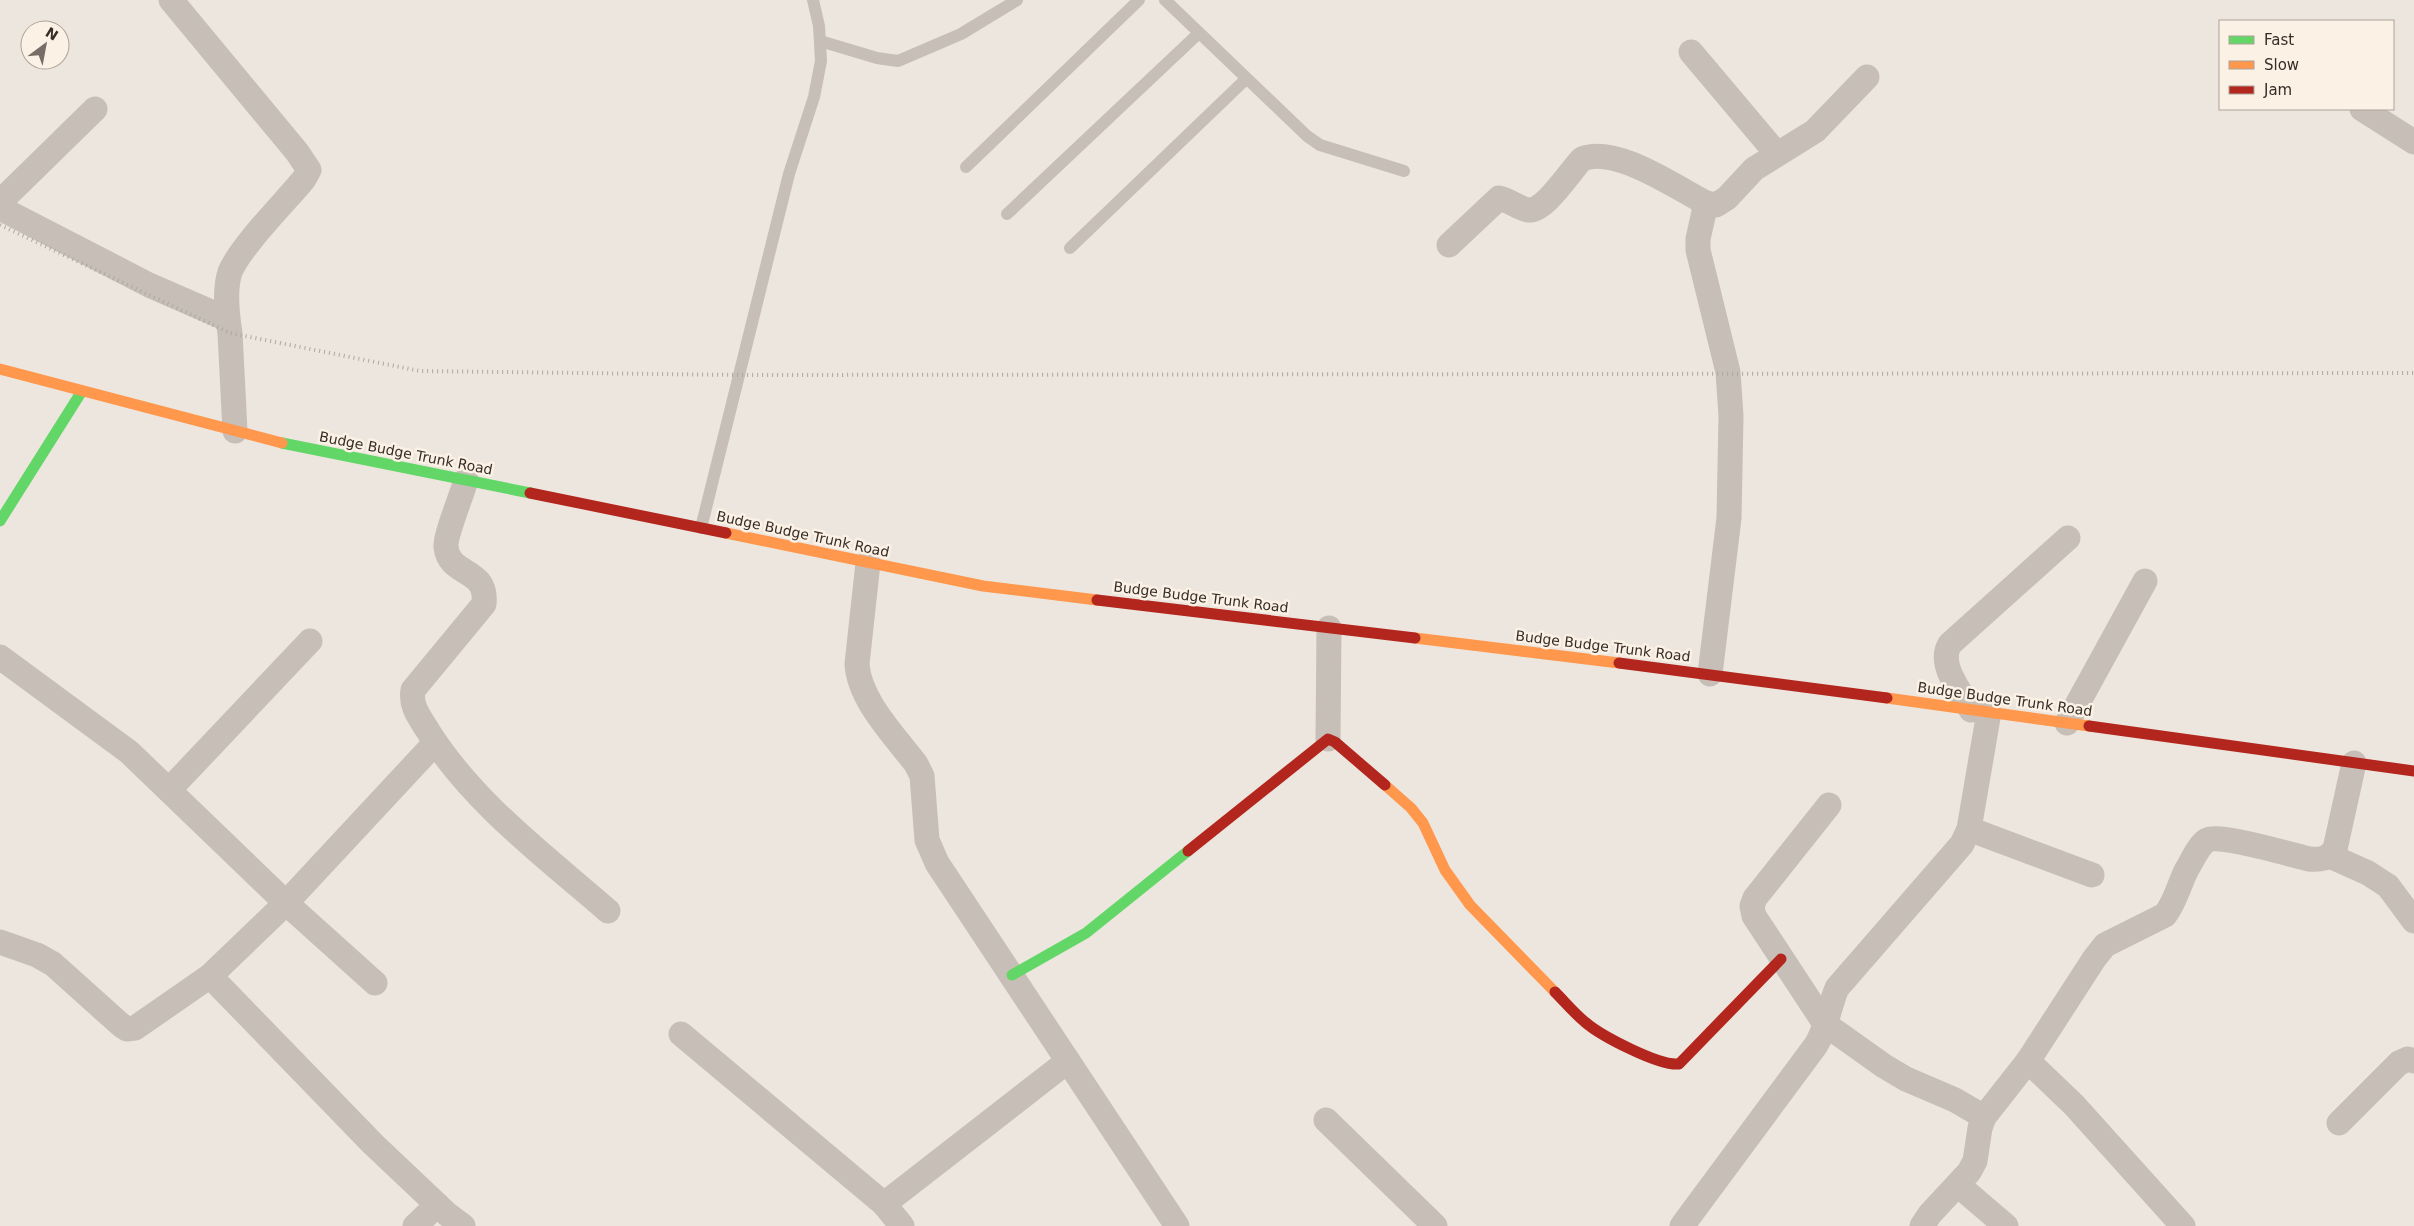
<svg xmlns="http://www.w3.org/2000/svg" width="2414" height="1226" font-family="'DejaVu Sans',sans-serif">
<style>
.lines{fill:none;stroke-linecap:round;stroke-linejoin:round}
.lane{stroke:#c6beb7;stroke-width:12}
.street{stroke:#c6beb7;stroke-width:25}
.fast{stroke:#63d668;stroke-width:11}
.slow{stroke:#ff974d;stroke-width:11}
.jam{stroke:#b3261e;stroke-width:11}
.rail{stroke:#ada7a2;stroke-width:4;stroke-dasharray:1 4;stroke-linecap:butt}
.labels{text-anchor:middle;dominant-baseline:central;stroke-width:5;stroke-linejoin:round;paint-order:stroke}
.street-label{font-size:14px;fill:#372c26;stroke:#fbf1e5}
</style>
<rect width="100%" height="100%" fill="#ede6de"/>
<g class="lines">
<!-- lane -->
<g class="lane">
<polyline points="1165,0 1307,136 1320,145 1404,171"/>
<polyline points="820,41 877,58 898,61 961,34 1017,0"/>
<polyline points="966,167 1139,0"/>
<polyline points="1007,214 1199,33"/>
<polyline points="1070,248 1246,79"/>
<polyline points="701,528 789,174 814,97 821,61 819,26 813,0"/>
</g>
<!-- street -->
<g class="street">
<path d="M171 0 297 152 309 170 304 179C286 201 240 247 230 272 224 290 227 314 230 333L235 431"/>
<polyline points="1691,52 1777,154"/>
<polyline points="2362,109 2414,142"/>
<polyline points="0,202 95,109"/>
<polyline points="1706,203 1698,239 1698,250 1728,372 1731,416 1729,518 1710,674"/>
<polyline points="0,208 149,285 227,319"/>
<path d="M1449 245 1499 198C1509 200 1518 208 1528 210 1544 213 1571 170 1582 159 1615 145 1675 187 1706 203L1716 205 1727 198 1754 169 1815 131 1867 77"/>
<path d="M466 480C462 495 445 535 446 547 449 577 488 567 484 604L413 690C410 706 420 718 428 731 473 803 545 856 608 911"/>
<path d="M868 563 857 664C859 700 895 736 916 764L922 776 927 840 937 863 1177 1226"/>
<polyline points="0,657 129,752 286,903 375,983"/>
<path d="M1971 710C1961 692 1937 664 1950 644L2068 538"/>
<polyline points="2067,723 2145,581"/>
<polyline points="1328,739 1329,628"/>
<polyline points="169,790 310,641"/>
<polyline points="1829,805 1755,898 1752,906 1754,916 1825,1024 1884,1066 1906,1079 1955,1100 1984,1117"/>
<polyline points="1969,829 2092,875"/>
<polyline points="2330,856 2368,873 2388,886 2414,921"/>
<polyline points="0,942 37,955 53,964 121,1025 127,1029 135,1028 210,976 286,903 435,743"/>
<polyline points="210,976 373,1144 447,1214 463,1226"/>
<polyline points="681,1034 884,1204 902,1226"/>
<polyline points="2028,1061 2074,1105 2183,1226"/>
<polyline points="1326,1120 1435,1226"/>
<polyline points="2339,1123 2399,1063 2408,1059 2414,1061"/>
<polyline points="1958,1185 2006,1226"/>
<polyline points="884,1204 1068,1061"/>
<polyline points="415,1226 437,1205"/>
<path d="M1682 1226 1816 1045C1827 1027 1829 1007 1837 988L1962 844 1969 829 1989 712"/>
<path d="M1922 1226 1930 1214 1969 1172 1975 1161 1980 1128 1984 1117 2028 1061 2094 959 2105 945 2165 915C2176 901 2179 884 2187 869 2192 861 2198 846 2207 840 2218 833 2292 855 2309 859 2321 860 2328 859 2335 849L2354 763"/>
</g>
<!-- fast -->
<g class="fast">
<polyline points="282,443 530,493"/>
<polyline points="0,521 82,391"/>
<polyline points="1012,975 1086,933 1188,851"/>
</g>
<!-- slow -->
<g class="slow">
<polyline points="0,369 282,443"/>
<polyline points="726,533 983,586 1097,600"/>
<polyline points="1415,638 1619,663"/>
<polyline points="1887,698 2089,726"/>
<polyline points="1385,785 1411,808 1423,823 1445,870 1470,905 1555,992"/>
</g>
<!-- jam -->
<g class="jam">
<polyline points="530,493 726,533"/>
<polyline points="1097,600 1415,638"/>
<polyline points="1619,663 1887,698"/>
<polyline points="2089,726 2414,771"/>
<polyline points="1188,851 1328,739 1335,742 1385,785"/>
<path d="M1555 992C1565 1002 1574 1013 1585 1022 1601 1036 1659 1066 1679 1064L1781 959"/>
</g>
<!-- rail -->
<polyline class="rail" points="0,225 230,333 420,371 740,375 2414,373"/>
</g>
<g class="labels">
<!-- street labels -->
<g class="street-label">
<text transform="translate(406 453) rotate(11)">Budge Budge Trunk Road</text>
<text transform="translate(803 534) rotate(12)">Budge Budge Trunk Road</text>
<text transform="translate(1201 597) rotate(7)">Budge Budge Trunk Road</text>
<text transform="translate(1603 646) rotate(7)">Budge Budge Trunk Road</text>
<text transform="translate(2005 699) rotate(8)">Budge Budge Trunk Road</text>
</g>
</g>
<!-- legend -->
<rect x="2219" y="20" width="175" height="90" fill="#fbf1e5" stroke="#ada299"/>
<rect x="2229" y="36" width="25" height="8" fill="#63d668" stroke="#ada299"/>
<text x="2264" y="45" font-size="15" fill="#372c26">Fast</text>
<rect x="2229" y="61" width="25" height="8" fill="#ff974d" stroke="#ada299"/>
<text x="2264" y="70" font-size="15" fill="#372c26">Slow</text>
<rect x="2229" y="86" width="25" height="8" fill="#b3261e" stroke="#ada299"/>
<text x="2264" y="95" font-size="15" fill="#372c26">Jam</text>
<!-- north arrow -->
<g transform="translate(45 45) rotate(32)"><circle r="24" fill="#fbf1e5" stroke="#ada299"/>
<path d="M0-4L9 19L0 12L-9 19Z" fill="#776d66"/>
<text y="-8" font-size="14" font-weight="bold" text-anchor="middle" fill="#372c26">N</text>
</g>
</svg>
